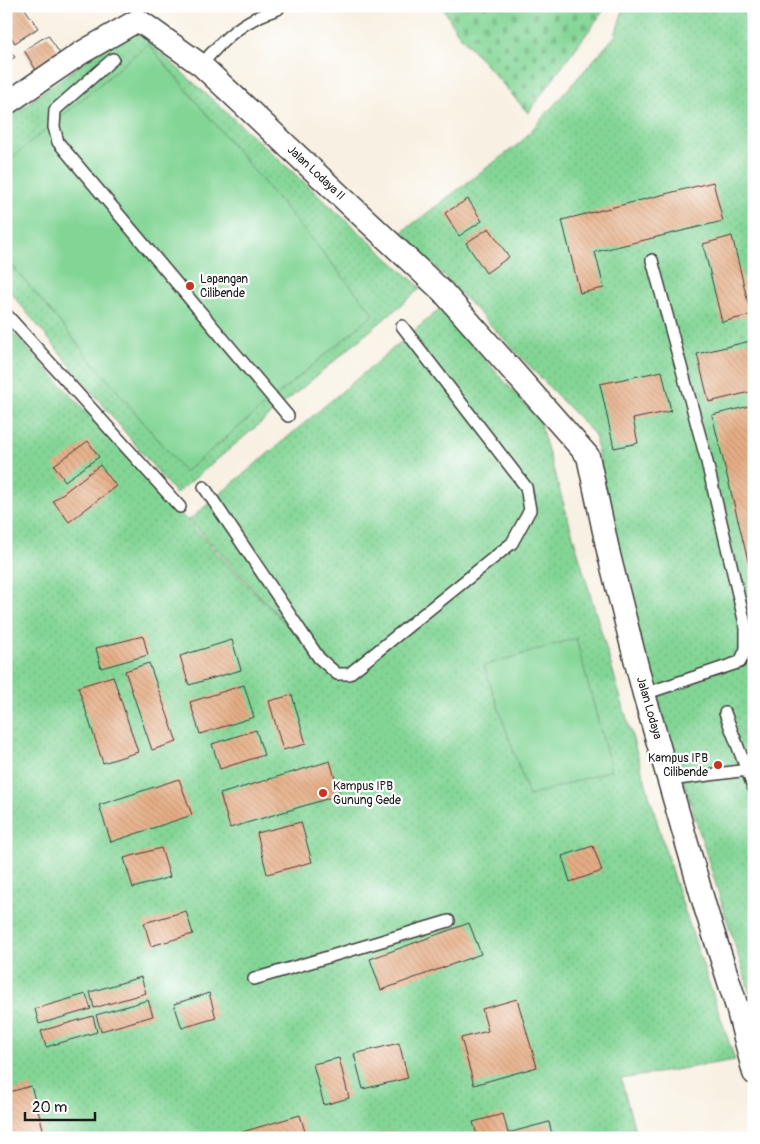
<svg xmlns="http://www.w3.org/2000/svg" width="760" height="1144" font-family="Pangolin,sans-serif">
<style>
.grass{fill:url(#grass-dots);stroke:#507859}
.cemetery{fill:url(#cemetery-stones);stroke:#507859}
.green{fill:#83d596;stroke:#507859}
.building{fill:url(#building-back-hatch)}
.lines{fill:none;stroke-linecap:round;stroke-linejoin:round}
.lane-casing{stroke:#3d3c3a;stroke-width:14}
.street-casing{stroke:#3d3c3a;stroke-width:25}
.lane{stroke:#fff;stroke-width:11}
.street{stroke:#fff;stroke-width:22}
.poi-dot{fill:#c8321e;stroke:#fff;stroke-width:2}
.labels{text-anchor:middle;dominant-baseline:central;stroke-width:4.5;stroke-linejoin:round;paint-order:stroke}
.street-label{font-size:12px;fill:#1c1c1c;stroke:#fff}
.poi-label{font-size:12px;fill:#1c1c1c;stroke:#fff;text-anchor:start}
</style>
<defs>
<pattern id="grass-dots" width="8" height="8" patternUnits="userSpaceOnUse" patternTransform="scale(1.25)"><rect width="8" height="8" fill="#83d596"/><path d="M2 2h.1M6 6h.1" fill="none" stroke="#71b681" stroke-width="1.8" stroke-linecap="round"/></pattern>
<pattern id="cemetery-stones" width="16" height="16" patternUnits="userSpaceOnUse" patternTransform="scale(1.25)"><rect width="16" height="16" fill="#83d596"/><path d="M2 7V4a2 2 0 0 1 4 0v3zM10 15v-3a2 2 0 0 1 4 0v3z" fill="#71b681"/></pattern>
<pattern id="building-back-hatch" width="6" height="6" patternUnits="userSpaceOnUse" patternTransform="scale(1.25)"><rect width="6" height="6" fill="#e5ad85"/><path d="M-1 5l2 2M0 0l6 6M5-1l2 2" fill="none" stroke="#c49472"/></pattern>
</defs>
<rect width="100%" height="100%" fill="#fff"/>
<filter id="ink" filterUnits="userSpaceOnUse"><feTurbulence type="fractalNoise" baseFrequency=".02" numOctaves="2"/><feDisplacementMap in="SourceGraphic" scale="10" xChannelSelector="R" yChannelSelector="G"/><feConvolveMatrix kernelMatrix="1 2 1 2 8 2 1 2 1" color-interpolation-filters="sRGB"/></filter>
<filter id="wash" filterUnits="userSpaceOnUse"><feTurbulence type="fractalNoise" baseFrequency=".0096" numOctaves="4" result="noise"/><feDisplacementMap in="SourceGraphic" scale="20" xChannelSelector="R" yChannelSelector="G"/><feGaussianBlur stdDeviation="1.12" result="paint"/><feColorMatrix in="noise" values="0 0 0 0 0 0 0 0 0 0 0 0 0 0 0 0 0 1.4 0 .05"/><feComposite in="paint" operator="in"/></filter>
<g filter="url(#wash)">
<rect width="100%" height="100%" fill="#f8f0e2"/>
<!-- grass -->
<g class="grass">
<polygon points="624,6 754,6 754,1006 641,645 605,494 595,435 402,232 521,142 615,36"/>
<polygon points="132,27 421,288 176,494 6,287 6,119"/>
<polygon points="440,309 539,420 674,879 735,1060 621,1079 637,1138 6,1138 6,325 220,556 305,644 189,520"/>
</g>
<!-- cemetery -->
<polygon class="cemetery" points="442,6 607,6 528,113 457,32"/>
<!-- green -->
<g class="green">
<polygon points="148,44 374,314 185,472 6,258 6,163"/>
<polygon points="576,638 611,770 529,796 484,666"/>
</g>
<g id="blocks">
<!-- building -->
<g class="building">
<polygon points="11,6 23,6 38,28 15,43 6,30 6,9"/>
<polygon points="48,35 60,54 36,70 24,50"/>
<polygon points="6,46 15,57 6,63"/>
<polygon points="713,182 723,221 595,252 604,288 580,293 562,220"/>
<polygon points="468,199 482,221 459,236 445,213"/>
<polygon points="489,228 509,257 486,273 466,243"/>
<polygon points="732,236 751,315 722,322 703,244"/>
<polygon points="754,340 754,391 709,402 697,354"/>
<polygon points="662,371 671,411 633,419 638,443 614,448 600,384"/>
<polygon points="754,405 754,581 753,581 712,415"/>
<polygon points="88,441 99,457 65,481 54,465"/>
<polygon points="100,465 116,486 69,522 53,501"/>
<polygon points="143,636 148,655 101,668 96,648"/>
<polygon points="232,640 241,670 189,685 180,656"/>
<polygon points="149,663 177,742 152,750 125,671"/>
<polygon points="113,676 138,752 103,763 78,687"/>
<polygon points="244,685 254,717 200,734 190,702"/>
<polygon points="292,695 306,744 283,750 269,701"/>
<polygon points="256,730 264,755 220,769 212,744"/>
<polygon points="330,761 340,795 230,828 220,794"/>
<polygon points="179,779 192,815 111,842 99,805"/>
<polygon points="301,822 312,862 267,874 257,833"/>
<polygon points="593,846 602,871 570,882 562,856"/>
<polygon points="161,848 170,877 133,888 124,858"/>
<polygon points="186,911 193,934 151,946 144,923"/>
<polygon points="469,923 481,954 381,990 370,959"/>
<polygon points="141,977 146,993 94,1008 90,992"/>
<polygon points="209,993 216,1018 182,1028 174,1004"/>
<polygon points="86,994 91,1009 39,1024 35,1009"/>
<polygon points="517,999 537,1067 474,1085 461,1038 488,1031 482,1009"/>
<polygon points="148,1000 153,1016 101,1031 96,1015"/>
<polygon points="93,1016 97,1032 46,1047 41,1031"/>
<polygon points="399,1043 408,1078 363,1089 354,1054"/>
<polygon points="339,1058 349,1098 324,1105 313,1064"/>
<polygon points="31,1086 44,1132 24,1138 6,1138 6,1093"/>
<polygon points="503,1114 508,1133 549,1122 553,1138 478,1138 473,1122"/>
<polygon points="300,1115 307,1138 233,1138 232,1135"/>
<polygon points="391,1131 393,1138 368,1138 368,1137"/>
</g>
</g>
</g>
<g filter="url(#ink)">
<use href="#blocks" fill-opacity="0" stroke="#3d3c3a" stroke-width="1"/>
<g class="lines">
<!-- lane casing -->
<g class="lane-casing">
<g id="lane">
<polyline points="113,59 55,110 54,127 58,142 288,416"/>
<path d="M201 65C225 37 243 20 278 9"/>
<polyline points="6,314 180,507"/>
<polyline points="204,487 319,658 337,674 349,674 512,543 530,510 526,487 402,326"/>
<polyline points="644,694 740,662 746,649 746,628 706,458 652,260"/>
<polyline points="725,713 754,789"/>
<polyline points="670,780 748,770"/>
<polyline points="254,979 449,921"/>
</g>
</g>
<!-- street casing -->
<g class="street-casing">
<polyline id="street" points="6,104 81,53 138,20 201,65 443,292 588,456 609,555 644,694 706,910 737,1007 754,1073"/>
</g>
<!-- lane -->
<use href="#lane" class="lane"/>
<!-- street -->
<use href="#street" class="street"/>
</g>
</g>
<!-- markers -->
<g class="poi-dot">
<circle cx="190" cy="286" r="5"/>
<circle cx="718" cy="765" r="5"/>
<circle cx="323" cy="793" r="5"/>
</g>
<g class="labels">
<!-- street labels -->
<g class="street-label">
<text transform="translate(316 173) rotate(43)">Jalan Lodaya II</text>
<text transform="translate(649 708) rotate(74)">Jalan Lodaya</text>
</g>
<!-- poi labels -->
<g class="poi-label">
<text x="200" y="279">Lapangan<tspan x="200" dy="14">Cilibende</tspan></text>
<text x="708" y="758" text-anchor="end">Kampus IPB<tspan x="708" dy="14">Cilibende</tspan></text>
<text x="333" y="786">Kampus IPB<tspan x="333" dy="14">Gunung Gede</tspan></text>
</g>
</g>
<!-- margin -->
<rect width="760" height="1144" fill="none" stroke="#fff" stroke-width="25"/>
<!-- scale -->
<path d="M25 1112v8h70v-8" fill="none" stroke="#1c1c1c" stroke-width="2.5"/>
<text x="32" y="1112" font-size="15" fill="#1c1c1c" stroke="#ffffff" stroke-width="4" paint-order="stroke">20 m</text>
</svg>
